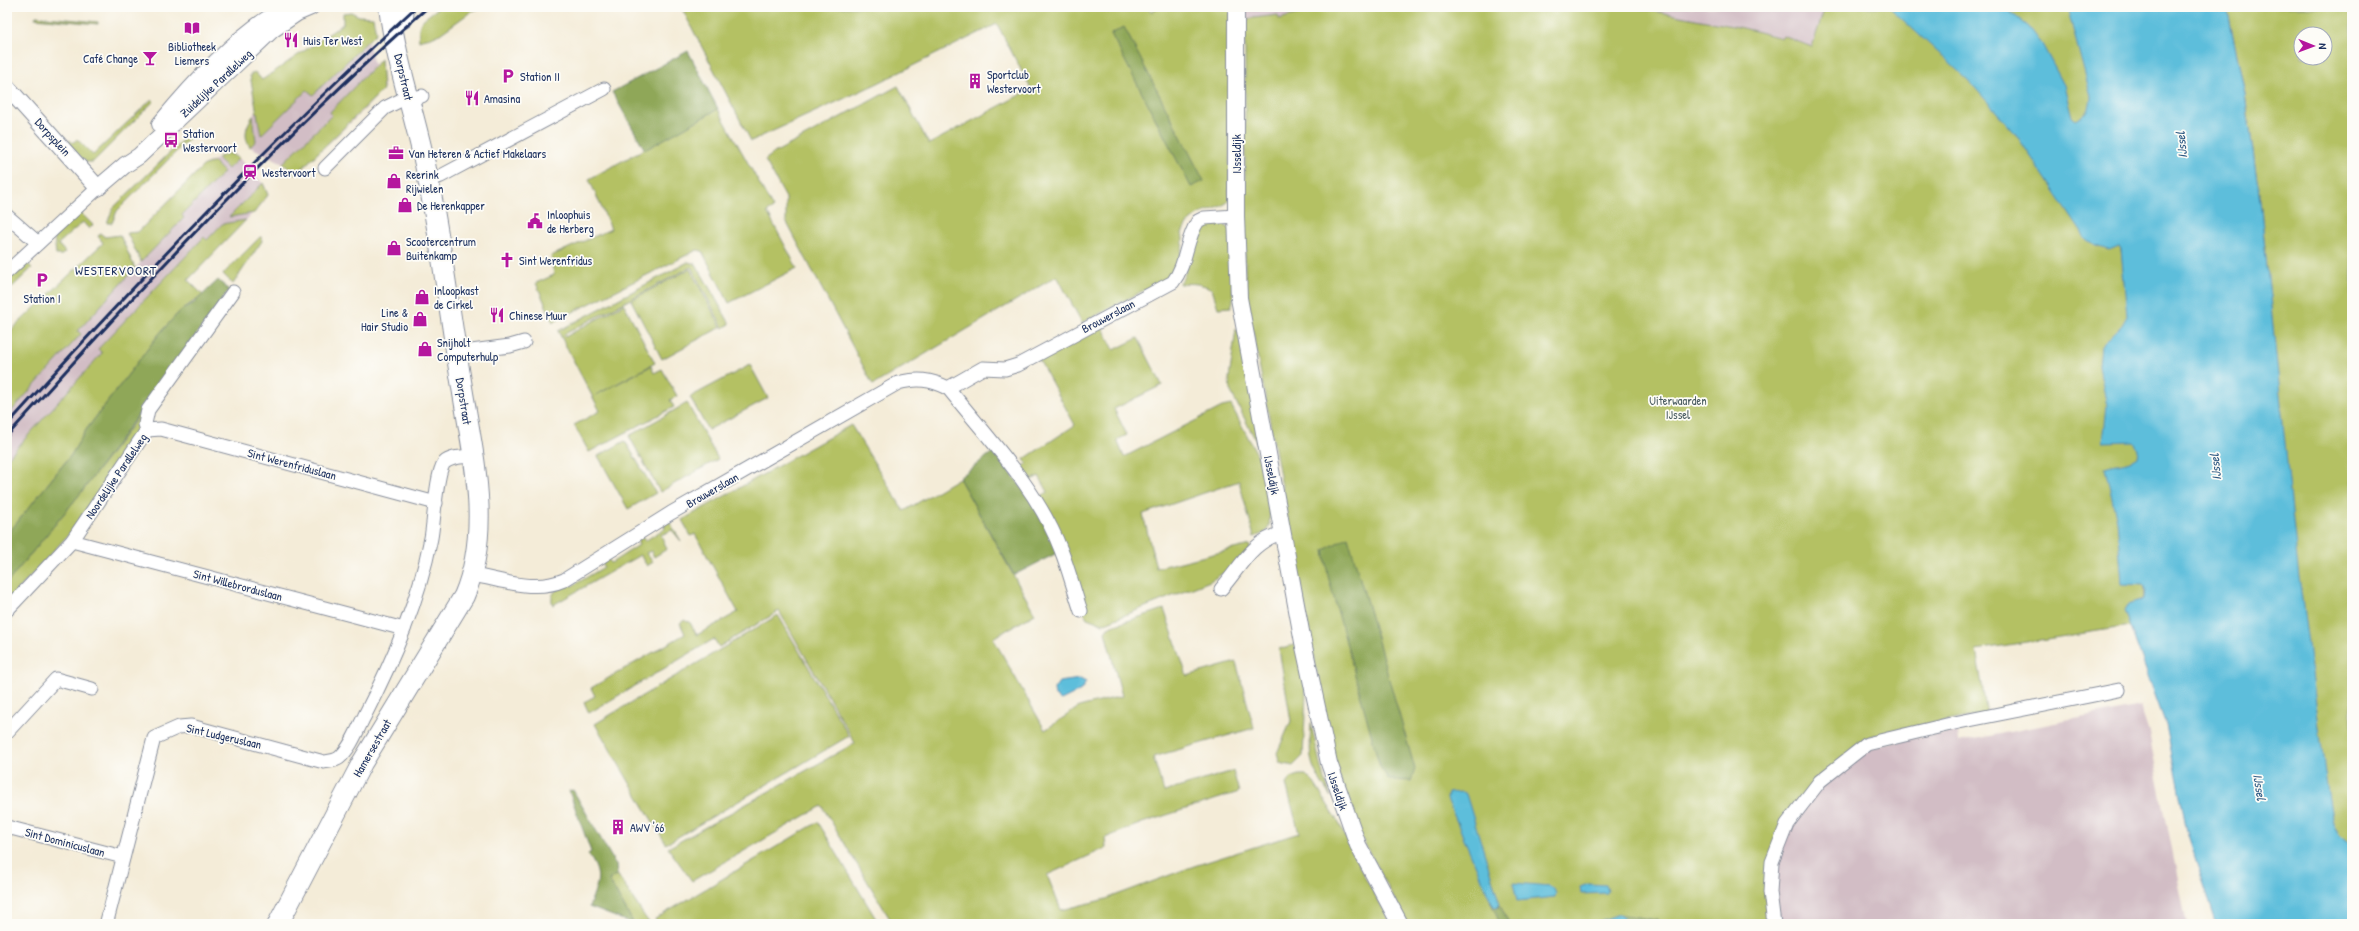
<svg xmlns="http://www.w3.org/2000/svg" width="2359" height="931" font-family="'Patrick Hand',sans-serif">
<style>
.industrial{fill:#d2bdc5}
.green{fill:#b4c163;stroke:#687860;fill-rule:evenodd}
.forest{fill:#8fa759;stroke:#556b5c}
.water{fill:#5dbedb;stroke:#3c769c}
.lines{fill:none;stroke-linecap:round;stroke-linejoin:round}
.minor-casing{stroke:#888e9b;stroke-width:15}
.tertiary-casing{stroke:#888e9b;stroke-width:18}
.primary-casing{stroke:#888e9b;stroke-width:22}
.minor{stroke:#fff;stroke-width:13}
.tertiary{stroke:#fff;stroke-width:16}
.primary{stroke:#fff;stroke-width:20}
.rail{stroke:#1b2f5e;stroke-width:3}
.labels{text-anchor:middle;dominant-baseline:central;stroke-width:3.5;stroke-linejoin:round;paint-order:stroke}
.poi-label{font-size:12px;fill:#1b2f5e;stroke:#fdfcf7;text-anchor:start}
.street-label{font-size:12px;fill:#1b2f5e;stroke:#fdfcf7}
.park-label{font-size:12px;fill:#495b60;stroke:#fdfcf7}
.water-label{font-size:13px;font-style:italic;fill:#2f5a84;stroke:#fdfcf7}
.neighbourhood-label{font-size:13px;letter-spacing:1px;fill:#1b2f5e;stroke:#fdfcf7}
</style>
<rect width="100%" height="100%" fill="#fdfcf7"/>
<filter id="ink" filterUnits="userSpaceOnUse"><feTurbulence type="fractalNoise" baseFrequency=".025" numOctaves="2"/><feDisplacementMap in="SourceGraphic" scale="8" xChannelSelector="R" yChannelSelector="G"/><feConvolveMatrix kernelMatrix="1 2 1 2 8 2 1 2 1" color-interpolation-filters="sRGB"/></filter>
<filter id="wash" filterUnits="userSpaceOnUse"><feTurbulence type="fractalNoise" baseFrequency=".012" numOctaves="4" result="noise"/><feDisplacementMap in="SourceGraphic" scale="16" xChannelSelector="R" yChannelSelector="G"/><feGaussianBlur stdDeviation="0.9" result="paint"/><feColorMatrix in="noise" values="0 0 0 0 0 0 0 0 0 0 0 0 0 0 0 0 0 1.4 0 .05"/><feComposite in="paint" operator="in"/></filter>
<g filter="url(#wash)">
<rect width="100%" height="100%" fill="#f4ecd8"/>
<!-- industrial -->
<g class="industrial">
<polygon points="1244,7 1377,7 1282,33 1278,15 1245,19"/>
<polygon points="1556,7 1828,7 1814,47 1773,66"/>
<polygon points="351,12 359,16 373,17 376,33 368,41 374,65 381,59 384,88 364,110 295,175 283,163 250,147 248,143 246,127 257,109 262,80 343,24 343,13"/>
<polygon points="226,154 236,155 265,186 268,195 264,202 246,220 222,224 207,240 204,238 98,349 102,353 7,459 7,405 141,262 127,233 138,232 204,165"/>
<polygon points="2140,706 2149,733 2187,924 1779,924 1774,877 1786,830 1824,783 1870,748 1917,737 1958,732 1959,742"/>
</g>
<!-- green -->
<g class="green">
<path d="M439 7H484L472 11 440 34 419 41C417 18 423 21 439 7Z"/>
<path d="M681 7H1147L1151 12 1160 7H1231L1229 201C1212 215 1194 207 1182 233 1186 246 1177 263 1173 275L1082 323 1057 276 873 385 786 221V198L765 160 774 153 898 86 929 144 1031 89 997 24 874 85 751 141Z"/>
<polygon points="1323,7 1632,7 1743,28 1782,38 1783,36 1812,47 1825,7 2080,7 2109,191 2122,255 2140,452 2144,600 2134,603 2131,607 2130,626 1976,650 1987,714 1888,731 1868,737 1778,833 1771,924 1408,924 1362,839 1334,764 1251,321 1245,272 1245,19 1278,15 1279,19"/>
<path d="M2227 7H2352V845L2340 836 2333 824 2326 787 2297 569 2261 209 2245 94ZM2301 34H2325V58H2301Z"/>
<polygon points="351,12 359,16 373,17 376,33 313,95 307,90 261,135 250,75 255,72 262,80 343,24 343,13"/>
<polygon points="36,16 98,22 98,24 35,18"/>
<polygon points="381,59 383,90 295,175 283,163 332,115 330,112"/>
<polygon points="152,99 154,101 93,162 86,162 67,143 70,140 73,143 77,139 93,155"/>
<polygon points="718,109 773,208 767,212 797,268 729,303 702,251 697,250 553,322 536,283 554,275 551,256 611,229 589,179"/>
<path d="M253 116 256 141 250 147C243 136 246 126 253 116Z"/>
<polygon points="190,133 195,133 117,211 112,223 107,223 113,208"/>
<polygon points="229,153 239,158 228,169 217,158"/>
<polygon points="214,162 224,172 182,215 184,218 141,262 127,233 138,232 204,165"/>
<polygon points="263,183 268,195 254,213 229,217"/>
<polygon points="80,212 93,225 89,229 83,222 58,244 65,252 62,255 56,255 54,236"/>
<polygon points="246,220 188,280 203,295 180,311 159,334 86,430 71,455 7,535 7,459 102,353 98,349 204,237 207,240 222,224"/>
<path d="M1208 223 1224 224 1231 231 1233 301 1231 307 1218 308 1212 289C1201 283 1191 283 1179 284 1193 267 1187 235 1208 223Z"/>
<polygon points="101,234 105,237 120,235 135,268 78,331 81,334 7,416 7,334 103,243 98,236"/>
<polygon points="261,236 262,241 233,284 223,274"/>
<polygon points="26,262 32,268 7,292 7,280"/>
<polygon points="688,262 696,264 730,324 723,328 691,267 563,335 565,337 624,304 655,363 596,395 651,366 654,373 662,369 677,396 670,400 674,407 589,452 574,425 600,411 558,331"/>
<polygon points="690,269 721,327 662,359 631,300"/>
<polygon points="1101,324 1114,350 1138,338 1162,385 1114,409 1127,435 1117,440 1124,457 1222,407 1231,405 1267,473 1271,497 1269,527 1265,533 1254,537 1239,481 1143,514 1156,568 1250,545 1250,549 1227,571 1210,581 1103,624 1087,618 1082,609 1036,499 1048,492 1039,476 1028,482 1022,467 1027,464 1024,459 1075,425 1038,358"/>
<polygon points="1236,329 1239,332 1261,445 1258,445 1230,390 1229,379"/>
<polygon points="750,365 768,398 708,430 690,397"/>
<polygon points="687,403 718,459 660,492 629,436"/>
<polygon points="141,413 137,436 70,533 7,602 7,583 84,489"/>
<polygon points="851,425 904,511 959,478 1035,614 993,638 1045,730 1079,707 1122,696 1105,632 1109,627 1164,609 1187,676 1236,662 1254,728 1153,757 1164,792 1233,771 1239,792 1142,823 1105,838 1106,848 1047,875 1061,910 1106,899 1194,866 1299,833 1286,784 1291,778 1299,775 1306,775 1314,783 1340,825 1364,876 1392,924 1049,924 1047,922 1042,924 893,924 822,806 692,881 668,848 855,743 779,611 719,647 714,639 589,713 584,702 595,696 591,688 685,634 680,623 685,620 687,622 689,621 697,635 738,612 695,534 691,536 682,520"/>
<polygon points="625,441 656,493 628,509 598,456"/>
<path d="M669 521 681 541 672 530 661 535 667 549 654 557 651 551 646 553 653 562 647 566 640 555 553 605C548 592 560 587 570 582L572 586 604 567 602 563 608 559 611 563 639 545 637 541 643 537 645 541 665 528 664 524Z"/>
<polygon points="778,615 849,736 666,844 595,724"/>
<polygon points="1297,644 1306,695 1303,756 1293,766 1280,763 1277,753 1291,721 1279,649"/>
<path d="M1311 723 1321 768 1331 797C1309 764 1309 763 1311 723Z"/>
<polygon points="818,822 879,924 658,924 655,919"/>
<polygon points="617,874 645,917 650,924 634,924 609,880"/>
</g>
<!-- forest -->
<g class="forest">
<polygon points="1124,27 1204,181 1191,187 1111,34"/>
<polygon points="688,51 718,109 645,150 612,92"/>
<polygon points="218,280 229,290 84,489 7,583 7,535 71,455 86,430 159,334 180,311 194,303"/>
<polygon points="994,451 1032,501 1059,552 1014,575 959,478"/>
<polygon points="1348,537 1415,769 1411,781 1389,780 1380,767 1328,576 1324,550"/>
<path d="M573 790 616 865 617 874 609 880 634 924 589 907C597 883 604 877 588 854L591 852 569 791Z"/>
<polygon points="1490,900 1494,907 1498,908 1500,905 1509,924 1500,924"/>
<polygon points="1619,914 1657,920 1667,924 1624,924 1623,917"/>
</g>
<!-- water -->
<g class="water">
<path d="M1889 7H2004L2029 27 2042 44 2064 85 2072 117 2076 120C2087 115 2090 109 2091 97L2067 7H2227L2245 94 2261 209 2298 569 2327 787 2333 824 2340 836 2352 845V924H2217L2188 836 2166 725 2124 610 2127 605 2144 600 2145 589 2143 585 2122 584 2117 521 2105 467C2116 463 2128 464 2137 457L2138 449 2134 441 2103 442 2107 406 2099 366 2101 346 2122 325 2127 316 2121 249 2119 246 2109 250 2094 245 2086 239 2015 133 1970 82Z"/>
<polygon points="1080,679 1086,682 1081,690 1061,700 1055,696 1054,689 1059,682"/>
<polygon points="1462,792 1466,794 1500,904 1497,908 1494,907 1490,899 1447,799 1448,793"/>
<polygon points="1513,883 1550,886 1556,893 1555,897 1517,901"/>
<polygon points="1588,884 1606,885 1608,891 1607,893 1581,894 1580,887"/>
<polygon points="1619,914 1623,917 1624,924 1592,924"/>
</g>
</g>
<g filter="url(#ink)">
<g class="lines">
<!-- minor casing -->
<g class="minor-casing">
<g id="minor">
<polyline points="325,168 385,108 399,101 422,96"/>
<polyline points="428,180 441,176 604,89"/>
<polyline points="7,216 38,243"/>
<polyline points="7,272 98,188"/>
<polyline points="456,353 510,346 524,342"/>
<path d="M948 388C988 438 1038 489 1061 550 1069 570 1074 591 1081 611"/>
<polyline points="147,430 161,429 436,503"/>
<polyline points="147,430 145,424 148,410 233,292"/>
<polyline points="72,541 404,629"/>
<path d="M473 575C503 580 534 593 564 580L671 513 898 383C917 378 930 379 948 388L983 368 1005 369 1018 365 1173 282C1187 264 1185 240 1198 221L1204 218 1236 216"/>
<path d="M1221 589C1240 568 1252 540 1283 533"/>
<polyline points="7,610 72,541 147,430"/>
<polyline points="7,732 56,679 92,689"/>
<polyline points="7,827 123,857"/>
<path d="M107 921 154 738 179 727 191 726 324 762C329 761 335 761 339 758 351 748 357 730 364 717 393 660 419 601 431 538 434 523 436 473 444 463 451 456 464 457 473 456"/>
<polyline points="1774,924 1770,892 1772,862 1787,824 1820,781 1867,744 1959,722 2119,690"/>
</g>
</g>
<!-- tertiary casing -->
<g class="tertiary-casing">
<g id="tertiary">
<polyline points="1236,7 1236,216 1239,298 1303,642 1329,763 1358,845 1400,924"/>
<polyline points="7,87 98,188 125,165 139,156 272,30 297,13 311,7"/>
<path d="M160 124C193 84 242 29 288 7"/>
</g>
</g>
<!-- primary casing -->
<g class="primary-casing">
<g id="primary">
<polyline points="403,18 404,7"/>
<path d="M278 924 362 763 464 596C493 527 472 452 461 381 449 311 441 239 426 169 415 115 396 62 389 7"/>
</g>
</g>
<!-- minor -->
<use href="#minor" class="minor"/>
<!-- tertiary -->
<use href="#tertiary" class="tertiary"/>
<!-- primary -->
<use href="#primary" class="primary"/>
<!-- rail -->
<g class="rail">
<path d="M7 425C138 280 272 139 416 7"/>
<path d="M7 436C141 287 278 139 428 7"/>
</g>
</g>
</g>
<!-- icons -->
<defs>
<g id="library-bare" transform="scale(1.2)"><path d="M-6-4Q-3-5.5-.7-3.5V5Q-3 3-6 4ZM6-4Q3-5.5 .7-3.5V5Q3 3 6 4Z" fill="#b5179e" stroke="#fdfcf7" stroke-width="2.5" paint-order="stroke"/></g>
<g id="restaurant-bare" transform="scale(1.2)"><path d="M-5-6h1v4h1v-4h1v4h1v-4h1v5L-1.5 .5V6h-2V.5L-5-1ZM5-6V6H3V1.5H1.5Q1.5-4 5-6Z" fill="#b5179e" stroke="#fdfcf7" stroke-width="2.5" paint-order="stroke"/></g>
<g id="bar-bare" transform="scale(1.2)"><path d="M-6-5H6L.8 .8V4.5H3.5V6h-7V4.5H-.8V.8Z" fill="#b5179e" stroke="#fdfcf7" stroke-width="2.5" paint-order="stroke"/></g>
<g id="parking-bare" transform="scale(1.2)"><path d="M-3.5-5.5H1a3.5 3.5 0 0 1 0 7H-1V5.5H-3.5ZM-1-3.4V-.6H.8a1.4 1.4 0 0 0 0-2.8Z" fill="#b5179e" stroke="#fdfcf7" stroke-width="2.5" paint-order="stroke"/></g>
<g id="building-bare" transform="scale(1.2)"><path d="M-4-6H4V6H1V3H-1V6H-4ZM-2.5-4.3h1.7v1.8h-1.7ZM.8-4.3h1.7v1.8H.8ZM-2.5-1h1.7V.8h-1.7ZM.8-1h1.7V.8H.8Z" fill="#b5179e" stroke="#fdfcf7" stroke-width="2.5" paint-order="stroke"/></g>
<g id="bus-bare" transform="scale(1.2)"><path d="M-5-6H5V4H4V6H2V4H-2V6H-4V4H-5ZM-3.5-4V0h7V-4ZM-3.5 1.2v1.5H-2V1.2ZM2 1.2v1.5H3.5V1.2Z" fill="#b5179e" stroke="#fdfcf7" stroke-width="2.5" paint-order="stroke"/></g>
<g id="office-bare" transform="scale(1.2)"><path d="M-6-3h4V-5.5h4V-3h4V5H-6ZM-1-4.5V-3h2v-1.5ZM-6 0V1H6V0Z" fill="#b5179e" stroke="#fdfcf7" stroke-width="2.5" paint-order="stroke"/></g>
<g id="station-bare" transform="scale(1.2)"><path d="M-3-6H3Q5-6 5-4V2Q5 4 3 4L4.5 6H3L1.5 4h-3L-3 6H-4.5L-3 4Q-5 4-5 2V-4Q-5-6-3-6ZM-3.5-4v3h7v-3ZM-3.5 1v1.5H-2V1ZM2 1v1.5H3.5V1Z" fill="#b5179e" stroke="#fdfcf7" stroke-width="2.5" paint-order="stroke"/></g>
<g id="shop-bare" transform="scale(1.2)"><path d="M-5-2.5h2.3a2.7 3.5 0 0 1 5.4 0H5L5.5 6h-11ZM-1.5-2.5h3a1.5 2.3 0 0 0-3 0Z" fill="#b5179e" stroke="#fdfcf7" stroke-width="2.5" paint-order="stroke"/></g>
<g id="civic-bare" transform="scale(1.2)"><path d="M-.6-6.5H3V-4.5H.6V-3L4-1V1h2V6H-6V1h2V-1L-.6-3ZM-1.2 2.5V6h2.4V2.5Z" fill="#b5179e" stroke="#fdfcf7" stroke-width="2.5" paint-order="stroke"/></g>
<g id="church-bare" transform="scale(1.2)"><path d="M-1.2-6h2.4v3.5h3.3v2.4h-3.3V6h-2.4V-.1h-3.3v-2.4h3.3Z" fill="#b5179e" stroke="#fdfcf7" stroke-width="2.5" paint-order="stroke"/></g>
</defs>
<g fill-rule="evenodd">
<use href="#library-bare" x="192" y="28"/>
<use href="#restaurant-bare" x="291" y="40"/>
<use href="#bar-bare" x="150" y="58"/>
<use href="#parking-bare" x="508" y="76"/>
<use href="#building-bare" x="975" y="81"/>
<use href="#restaurant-bare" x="472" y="98"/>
<use href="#bus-bare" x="171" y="140"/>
<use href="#office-bare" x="396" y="153"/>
<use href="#station-bare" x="250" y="172"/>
<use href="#shop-bare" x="394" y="181"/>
<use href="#shop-bare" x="405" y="205"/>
<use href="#civic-bare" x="535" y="221"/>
<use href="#shop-bare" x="394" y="248"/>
<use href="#church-bare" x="507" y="260"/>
<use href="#parking-bare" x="42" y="280"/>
<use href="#shop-bare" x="422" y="297"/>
<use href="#restaurant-bare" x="497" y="315"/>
<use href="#shop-bare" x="420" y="319"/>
<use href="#shop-bare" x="425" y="349"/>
<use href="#building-bare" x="618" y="827"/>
</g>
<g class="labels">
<!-- poi labels -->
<g class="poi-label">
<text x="303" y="40">Huis Ter West</text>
<text x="192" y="46" text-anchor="middle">Bibliotheek<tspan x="192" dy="14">Liemers</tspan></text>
<text x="138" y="58" text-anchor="end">Café Change</text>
<text x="987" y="74">Sportclub<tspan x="987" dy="14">Westervoort</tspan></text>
<text x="520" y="76">Station II</text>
<text x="484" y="98">Amasina</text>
<text x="183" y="133">Station<tspan x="183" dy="14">Westervoort</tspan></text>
<text x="408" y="153">Van Heteren &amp; Actief Makelaars</text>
<text x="262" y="172">Westervoort</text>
<text x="406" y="174">Reerink<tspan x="406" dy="14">Rijwielen</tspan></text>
<text x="417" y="205">De Herenkapper</text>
<text x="547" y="214">Inloophuis<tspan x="547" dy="14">de Herberg</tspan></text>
<text x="406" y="241">Scootercentrum<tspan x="406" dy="14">Buitenkamp</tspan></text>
<text x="519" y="260">Sint Werenfridus</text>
<text x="434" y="290">Inloopkast<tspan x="434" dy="14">de Cirkel</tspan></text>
<text x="42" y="298" text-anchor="middle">Station I</text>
<text x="408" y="312" text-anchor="end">Line &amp;<tspan x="408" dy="14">Hair Studio</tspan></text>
<text x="509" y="315">Chinese Muur</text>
<text x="437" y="342">Snijholt<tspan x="437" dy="14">Computerhulp</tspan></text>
<text x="630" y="827">AWV '66</text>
</g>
<!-- street labels -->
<g class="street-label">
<text transform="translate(404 77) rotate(77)">Dorpstraat</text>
<text transform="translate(216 83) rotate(-43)">Zuidelijke Parallelweg</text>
<text transform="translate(53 137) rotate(48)">Dorpsplein</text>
<text transform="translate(1236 154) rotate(-90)">IJsseldijk</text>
<text transform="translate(1108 316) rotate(-28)">Brouwerslaan</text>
<text transform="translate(464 401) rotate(81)">Dorpstraat</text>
<text transform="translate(292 464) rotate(15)">Sint Werenfriduslaan</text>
<text transform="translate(1272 475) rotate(79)">IJsseldijk</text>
<text transform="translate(116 476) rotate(-56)">Noordelijke Parallelweg</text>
<text transform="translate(712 490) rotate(-30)">Brouwerslaan</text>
<text transform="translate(238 585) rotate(15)">Sint Willebrorduslaan</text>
<text transform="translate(224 736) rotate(13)">Sint Ludgeruslaan</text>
<text transform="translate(372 748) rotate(-60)">Hamersestraat</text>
<text transform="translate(1338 791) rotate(71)">IJsseldijk</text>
<text transform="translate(65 842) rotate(15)">Sint Dominicuslaan</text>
</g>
<!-- park labels -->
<g class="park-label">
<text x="1678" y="400">Uiterwaarden<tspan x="1678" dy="14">IJssel</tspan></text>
</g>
<!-- water labels -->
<g class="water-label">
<text transform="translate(2181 145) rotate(-96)">IJssel</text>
<text transform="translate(2215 467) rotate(-96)">IJssel</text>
<text transform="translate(2260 787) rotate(81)">IJssel</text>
</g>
<!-- neighbourhood labels -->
<g class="neighbourhood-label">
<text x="116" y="270">WESTERVOORT</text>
</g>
</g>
<!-- margin -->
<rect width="2359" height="931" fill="none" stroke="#fdfcf7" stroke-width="24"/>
<!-- north arrow -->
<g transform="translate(2313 46) rotate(91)"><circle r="19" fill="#fdfcf7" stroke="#a3aaba"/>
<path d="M0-3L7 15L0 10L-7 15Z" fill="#b5179e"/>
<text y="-6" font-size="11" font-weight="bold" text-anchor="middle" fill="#1b2f5e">N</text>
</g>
</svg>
